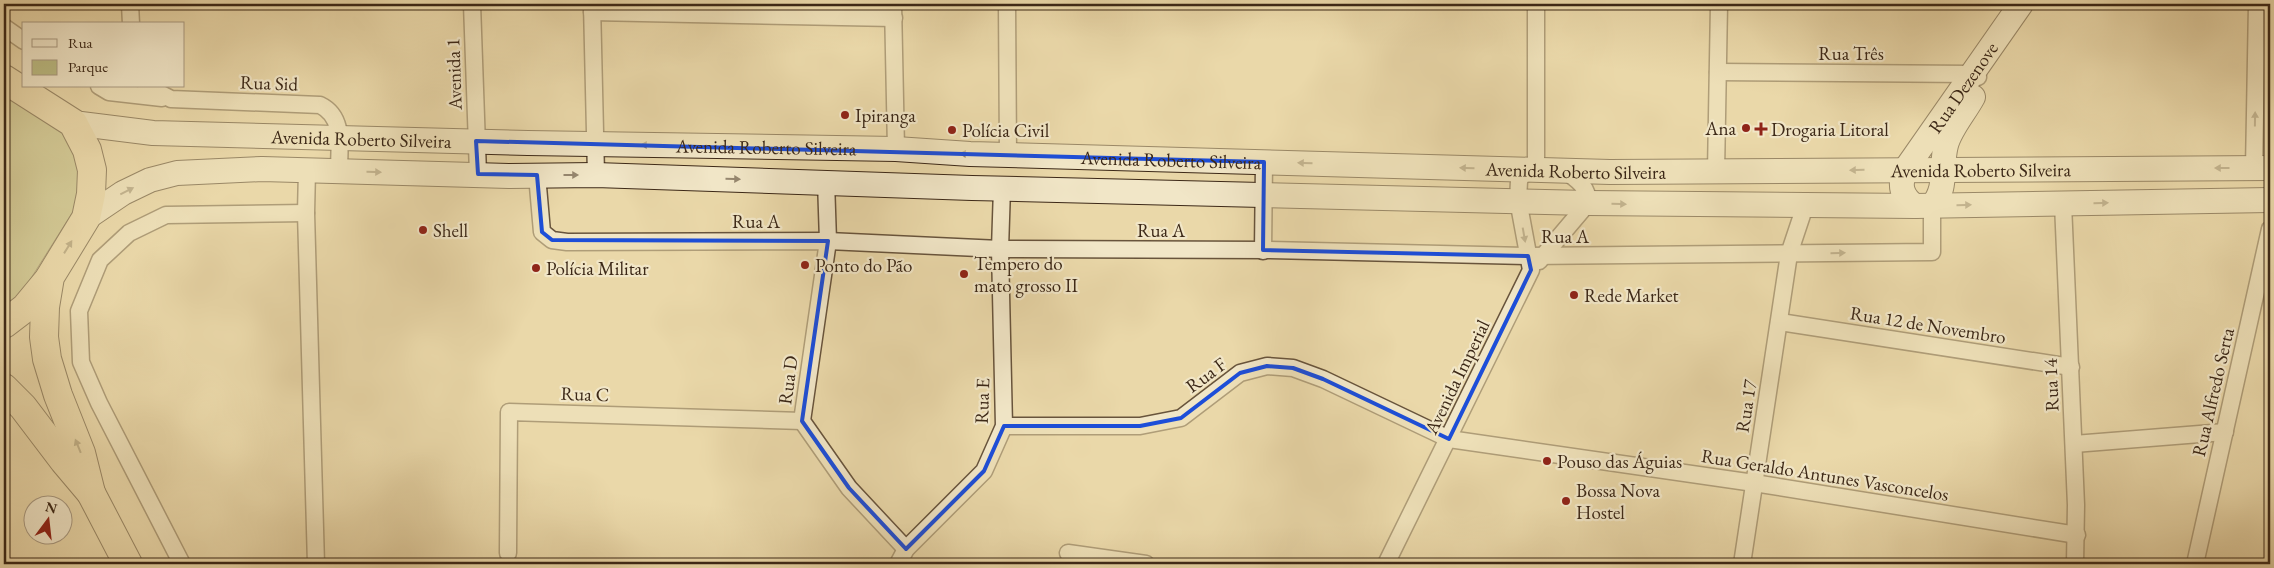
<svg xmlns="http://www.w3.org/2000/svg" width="2274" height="568" font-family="'EB Garamond',serif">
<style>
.green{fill:#bcbd84;stroke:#7c724e}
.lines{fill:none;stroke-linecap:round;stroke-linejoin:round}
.street-casing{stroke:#68543c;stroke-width:19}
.secondary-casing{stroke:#3c2817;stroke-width:26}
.highway-casing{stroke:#3c2817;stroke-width:30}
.street{stroke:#f1e6c7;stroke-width:16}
.secondary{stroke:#f1e6c7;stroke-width:24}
.highway{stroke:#ead8a9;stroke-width:28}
.oneway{fill:#96876f}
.oneway2{fill:#938060}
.marked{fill:none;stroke:#1d4ed8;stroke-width:4;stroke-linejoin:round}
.poi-dot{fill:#8f2418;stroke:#f1e6c7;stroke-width:2}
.labels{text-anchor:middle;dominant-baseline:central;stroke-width:4.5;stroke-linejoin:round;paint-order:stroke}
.street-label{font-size:19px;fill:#3c2817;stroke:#f1e6c7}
.poi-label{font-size:19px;fill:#3c2817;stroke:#f1e6c7;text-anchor:start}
</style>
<rect width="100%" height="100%" fill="#ead8a9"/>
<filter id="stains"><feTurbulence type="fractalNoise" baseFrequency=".004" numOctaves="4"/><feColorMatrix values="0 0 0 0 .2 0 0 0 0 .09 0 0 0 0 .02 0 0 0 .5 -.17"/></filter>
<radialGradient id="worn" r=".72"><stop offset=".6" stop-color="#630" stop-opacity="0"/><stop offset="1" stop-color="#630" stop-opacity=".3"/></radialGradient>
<!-- green -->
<polygon class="green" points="4,93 68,135 82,158 79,202 16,302 11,303 4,289"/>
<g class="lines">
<!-- street casing -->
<g class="street-casing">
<g id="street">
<polyline points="130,4 131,24"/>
<polyline points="472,4 478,174"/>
<polyline points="592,4 596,175"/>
<polyline points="893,4 896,149"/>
<polyline points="1007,4 1008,155"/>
<polyline points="592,12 894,18"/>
<polyline points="4,27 24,41"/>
<polyline points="1718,72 1972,74 1978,77"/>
<polyline points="99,86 109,92 162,98"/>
<path d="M146 86 171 99 320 105C345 117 339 147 339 170"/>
<polyline points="2254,168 2257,4"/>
<polyline points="307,170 306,213 316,564"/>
<polyline points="1716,172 1719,4"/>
<polyline points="537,175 542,232 552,240 567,242 828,241 1000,249 1269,250 1528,256 1932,252 1932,206"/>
<polyline points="826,181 828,241 802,421 849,488 906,549"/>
<polyline points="2063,204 2076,505 2075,564"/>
<polyline points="1263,251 1264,162"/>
<path d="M1539 261 1588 203C1588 187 1578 180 1565 171"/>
<polyline points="1780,322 2071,367"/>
<polyline points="1004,426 1140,426 1181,418 1240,373 1267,366 1293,368 1323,379 1449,439 1754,483 2077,535"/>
<polyline points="2074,444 2225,432"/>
<polyline points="508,553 509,412 802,421"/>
<polyline points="1068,553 1146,564"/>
<polyline points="182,564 99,403 81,362 79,311 100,260 129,233 166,215 306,213"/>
<polyline points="898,564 906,549 984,471 1004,426 1000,249 1002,188"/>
<polyline points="1386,564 1531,270 1518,200 1519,181 1522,175 1536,170 1536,4"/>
<polyline points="1742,564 1789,254 1805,206"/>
<polyline points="2195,564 2270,229"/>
</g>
</g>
<!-- secondary casing -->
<g class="secondary-casing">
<g id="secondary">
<path id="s1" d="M73 123 153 133 528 143 896 149 970 154 1610 172 2270 168"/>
<path id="s2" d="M1915 206C1901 196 1899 185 1905 170L2021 4"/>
<path d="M1932 206C1948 188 1940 167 1946 145 1950 129 1965 112 1973 97"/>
<polyline points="86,218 123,193 150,180 177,173 262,169 509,176 596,175 972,188 1588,203 1915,206 2270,200"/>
</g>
</g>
<!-- highway casing -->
<g class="highway-casing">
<g id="highway">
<polyline points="4,79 73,123 87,150 92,170 91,194 86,218 50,277 45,307 44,337 47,359 58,395 81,453 91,493"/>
<polyline points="4,324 25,308 49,279"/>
<polyline points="4,388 23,407 64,461 91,493 128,564"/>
</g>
</g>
<!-- street -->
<use href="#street" class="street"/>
<!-- secondary -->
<use href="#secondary" class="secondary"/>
<!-- highway -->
<use href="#highway" class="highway"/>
</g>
<!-- one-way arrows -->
<defs><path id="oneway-solid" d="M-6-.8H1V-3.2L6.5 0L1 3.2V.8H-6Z" transform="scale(1.25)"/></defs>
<g class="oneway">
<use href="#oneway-solid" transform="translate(2255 119) rotate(-89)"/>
<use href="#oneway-solid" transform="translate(648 145) rotate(-179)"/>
<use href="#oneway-solid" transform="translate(967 154) rotate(-177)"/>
<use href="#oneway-solid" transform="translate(1305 163) rotate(-178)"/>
<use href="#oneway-solid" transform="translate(1467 168) rotate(-178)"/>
<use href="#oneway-solid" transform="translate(2222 168) rotate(180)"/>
<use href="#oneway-solid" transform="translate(1857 170) rotate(179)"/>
<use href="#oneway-solid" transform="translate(374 172) rotate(1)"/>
<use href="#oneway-solid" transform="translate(571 175)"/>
<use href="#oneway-solid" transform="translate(733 179) rotate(1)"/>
<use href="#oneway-solid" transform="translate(127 191) rotate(-27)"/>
<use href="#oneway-solid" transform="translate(2101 203) rotate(-1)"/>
<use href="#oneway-solid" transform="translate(1619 204) rotate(1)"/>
<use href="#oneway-solid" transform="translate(1964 205) rotate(-1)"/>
<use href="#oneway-solid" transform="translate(1524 235) rotate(80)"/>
<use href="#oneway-solid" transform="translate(1838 253) rotate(-1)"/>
</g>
<g class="oneway2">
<use href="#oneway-solid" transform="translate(68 247) rotate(-58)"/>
<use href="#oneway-solid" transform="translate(78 446) rotate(-112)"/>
</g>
<!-- marked area -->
<path d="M0 0H2274V568H0ZM476 141 1264 162 1263 250 1528 256 1531 270 1449 439 1323 379 1293 368 1267 366 1240 373 1181 418 1140 426H1004L984 471 906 549 849 488 802 421 828 241 552 240 542 232 537 175 478 174Z" fill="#ead8a9" fill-opacity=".55" fill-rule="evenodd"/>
<path class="marked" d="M476 141 1264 162 1263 250 1528 256 1531 270 1449 439 1323 379 1293 368 1267 366 1240 373 1181 418 1140 426H1004L984 471 906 549 849 488 802 421 828 241 552 240 542 232 537 175 478 174Z"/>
<!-- markers -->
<g class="poi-dot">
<circle cx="845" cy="115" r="5"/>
<circle cx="1746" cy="128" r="5"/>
<path d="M1758.5 121.5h5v5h5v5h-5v5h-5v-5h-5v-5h5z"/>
<circle cx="952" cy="130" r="5"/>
<circle cx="423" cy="230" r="5"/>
<circle cx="805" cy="265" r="5"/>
<circle cx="536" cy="268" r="5"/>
<circle cx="964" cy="274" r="5"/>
<circle cx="1574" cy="295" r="5"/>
<circle cx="1547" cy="461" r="5"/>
<circle cx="1566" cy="501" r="5"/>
</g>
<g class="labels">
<!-- street labels -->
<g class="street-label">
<text x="1851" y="53">Rua Três</text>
<text transform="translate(454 74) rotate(-92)">Avenida 1</text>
<text transform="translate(269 83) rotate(2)">Rua Sid</text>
<text stroke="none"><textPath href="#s2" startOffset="142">Rua Dezenove</textPath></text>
<text stroke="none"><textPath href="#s1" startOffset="289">Avenida Roberto Silveira</textPath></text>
<text stroke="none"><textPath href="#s1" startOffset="694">Avenida Roberto Silveira</textPath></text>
<text stroke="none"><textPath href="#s1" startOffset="1099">Avenida Roberto Silveira</textPath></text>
<text stroke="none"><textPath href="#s1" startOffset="1504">Avenida Roberto Silveira</textPath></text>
<text stroke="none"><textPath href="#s1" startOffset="1909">Avenida Roberto Silveira</textPath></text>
<text x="756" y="221">Rua A</text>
<text x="1161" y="230">Rua A</text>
<text x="1565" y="236">Rua A</text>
<text transform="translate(1928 325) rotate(9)">Rua 12 de Novembro</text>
<text transform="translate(1206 375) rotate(-36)">Rua F</text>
<text transform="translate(1457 377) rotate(-64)">Avenida Imperial</text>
<text transform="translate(788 380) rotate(-82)">Rua D</text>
<text transform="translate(2051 385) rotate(-92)">Rua 14</text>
<text transform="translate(2213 392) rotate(-77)">Rua Alfredo Serta</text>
<text transform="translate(585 394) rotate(2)">Rua C</text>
<text transform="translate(982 401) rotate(-88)">Rua E</text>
<text transform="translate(1746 406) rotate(-81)">Rua 17</text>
<text transform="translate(1825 475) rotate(9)">Rua Geraldo Antunes Vasconcelos</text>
</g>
<!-- poi labels -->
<g class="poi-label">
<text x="855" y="115">Ipiranga</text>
<text x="1736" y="128" text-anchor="end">Ana</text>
<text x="1771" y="129">Drogaria Litoral</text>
<text x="962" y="130">Polícia Civil</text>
<text x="433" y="230">Shell</text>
<text x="974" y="263">Tempero do<tspan x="974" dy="22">mato grosso II</tspan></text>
<text x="815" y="265">Ponto do Pão</text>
<text x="546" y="268">Polícia Militar</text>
<text x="1584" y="295">Rede Market</text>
<text x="1557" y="461">Pouso das Águias</text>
<text x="1576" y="490">Bossa Nova<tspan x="1576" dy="22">Hostel</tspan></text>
</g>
</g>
<!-- margin -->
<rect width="2274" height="568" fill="none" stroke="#ead8a9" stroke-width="20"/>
<rect x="5" y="5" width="2264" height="558" fill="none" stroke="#3c2817" stroke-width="2.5"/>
<rect x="10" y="10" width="2254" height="548" fill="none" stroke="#3c2817"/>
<!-- legend -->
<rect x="22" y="22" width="162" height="65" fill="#f1e6c7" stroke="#a99a81"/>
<rect x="32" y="39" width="25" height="8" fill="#f1e6c7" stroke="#a99a81"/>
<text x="68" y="48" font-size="15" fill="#3c2817">Rua</text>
<rect x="32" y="60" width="25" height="15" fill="#bcbd84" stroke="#a99a81"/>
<text x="68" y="72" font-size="15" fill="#3c2817">Parque</text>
<!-- north arrow -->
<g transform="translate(48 520) rotate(15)"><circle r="24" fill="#f1e6c7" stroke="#a99a81"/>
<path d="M0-4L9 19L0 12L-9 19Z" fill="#8f2418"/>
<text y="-8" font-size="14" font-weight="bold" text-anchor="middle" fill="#3c2817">N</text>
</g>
<rect width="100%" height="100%" filter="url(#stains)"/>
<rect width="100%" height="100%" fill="url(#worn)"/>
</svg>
